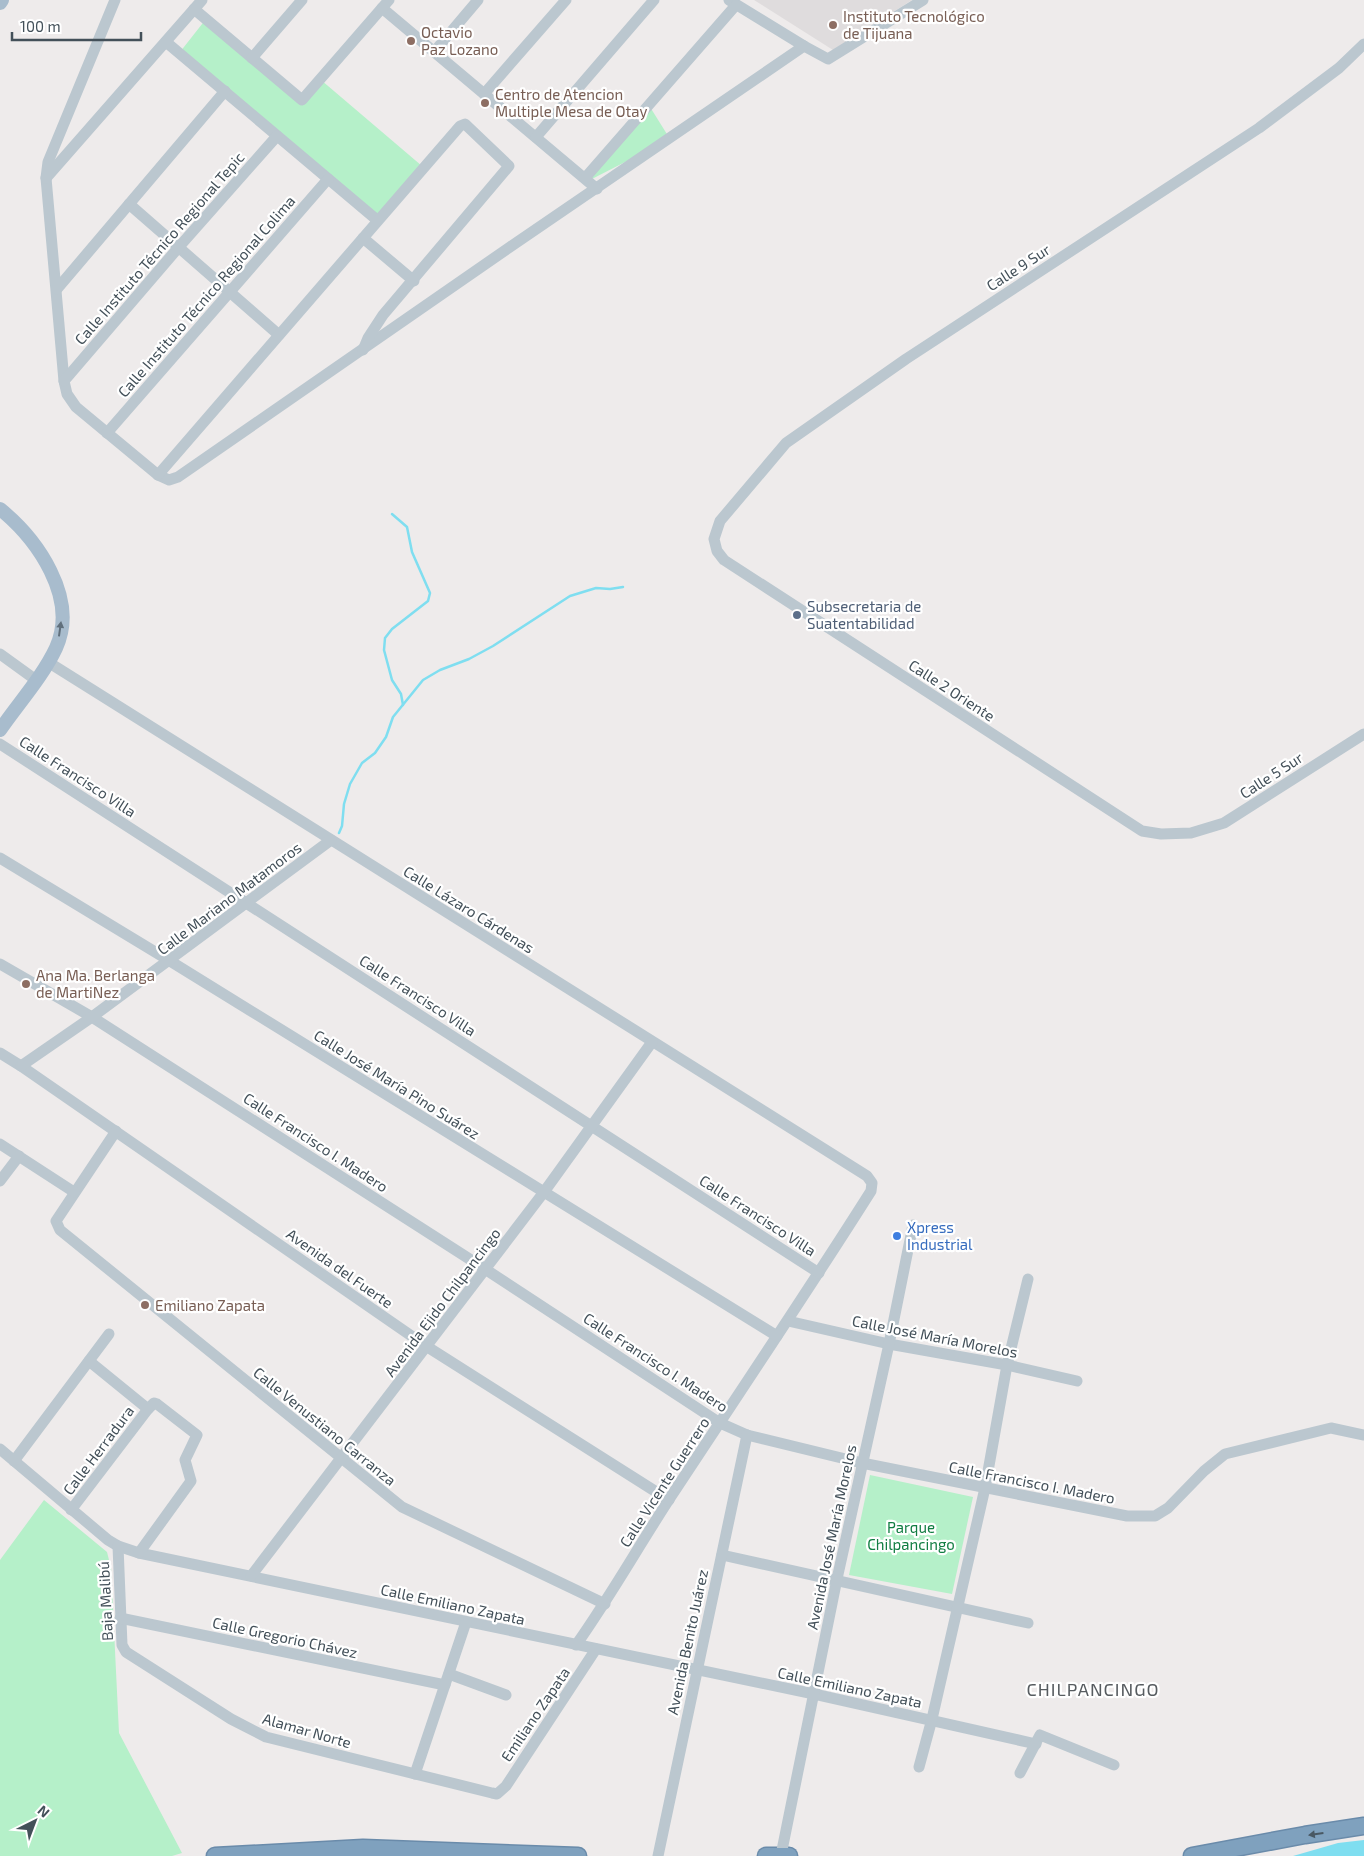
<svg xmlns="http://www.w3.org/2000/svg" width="1364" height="1856" font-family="'Exo 2',sans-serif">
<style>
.education{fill:#dfdcdd}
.green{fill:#b5f0c9}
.water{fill:#7fdef0}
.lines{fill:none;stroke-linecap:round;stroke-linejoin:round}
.stream{stroke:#7fdef0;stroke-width:2.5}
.highway-casing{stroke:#6a8baa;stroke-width:19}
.minor{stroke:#bbc7cf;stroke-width:11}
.major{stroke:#a8bccd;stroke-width:14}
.highway{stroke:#7fa1be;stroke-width:16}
.oneway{fill:#61707c}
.oneway2{fill:#495863}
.education-dot{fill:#8d6e63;stroke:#fff;stroke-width:2}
.service-dot{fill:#5c6f8a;stroke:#fff;stroke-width:2}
.shop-dot{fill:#3f7fe0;stroke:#fff;stroke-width:2}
.labels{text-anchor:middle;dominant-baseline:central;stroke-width:4.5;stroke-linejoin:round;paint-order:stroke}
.education-label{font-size:15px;fill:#785e54;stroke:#fff;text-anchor:start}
.street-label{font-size:15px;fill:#435059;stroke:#fff}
.service-label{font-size:15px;fill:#4e5e75;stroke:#fff;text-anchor:start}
.shop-label{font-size:15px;fill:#366cbe;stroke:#fff;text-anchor:start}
.park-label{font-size:15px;fill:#117d42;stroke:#fff}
.quarter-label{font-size:18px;letter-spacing:1px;fill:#575c60;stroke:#fff}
</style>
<rect width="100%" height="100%" fill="#eeebeb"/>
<!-- education -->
<polygon class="education" points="754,0 912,0 833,50"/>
<!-- green -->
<g class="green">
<polygon points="206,19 302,102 321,80 422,166 377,219 180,52"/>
<polygon points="650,107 670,139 588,181"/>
<polygon points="870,1475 973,1497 952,1594 849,1575"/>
<polygon points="44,1500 107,1552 111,1568 119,1733 182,1853 172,1856 0,1856 0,1560"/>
</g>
<!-- water -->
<polygon class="water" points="1364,1840 1364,1856 1293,1856 1338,1843"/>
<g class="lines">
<!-- stream -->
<g class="stream">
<polyline points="392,514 407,527 412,552 430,593 428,601 392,629 385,638 384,650 392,680 401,694 403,705"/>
<polyline points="339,833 342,826 344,804 350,784 362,763 375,753 386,737 393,717 423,680 440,670 469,659 493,646 570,596 596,588 610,589 623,587"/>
</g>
<!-- highway casing -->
<g class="highway-casing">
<g id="highway">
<polyline points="215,1856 363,1848 578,1856"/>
<polyline points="766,1856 789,1856"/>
<polyline points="1192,1856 1305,1835 1364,1826"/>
</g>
</g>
<!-- minor -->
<g class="minor">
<polyline points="115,0 48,162 46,178 64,381 67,394 76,407 158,475 169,480 178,477 510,247 804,46"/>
<polyline points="729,0 804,46 828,59 923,0"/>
<polyline points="382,8 597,189"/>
<polyline points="194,9 302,100 389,0"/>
<polyline points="166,42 377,220"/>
<polyline points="1364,44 1339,68 1259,128 906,359 786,443 720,521 714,539 717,551 724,560 1142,831 1161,834 1191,833 1224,823 1364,734"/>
<polyline points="434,52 478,0"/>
<polyline points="252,58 302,0"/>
<polyline points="484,94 566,0"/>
<polyline points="536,137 654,0"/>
<polyline points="46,178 202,0"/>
<polyline points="585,178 736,5"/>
<polyline points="129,204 279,335"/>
<polyline points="363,238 414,281"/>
<polyline points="57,289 225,91"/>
<polyline points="64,381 178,248 277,136"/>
<polyline points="107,433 328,179"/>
<polyline points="158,475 460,126 465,124 509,166 383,315 368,338 363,350"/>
<polyline points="0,654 36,680"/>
<path d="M48 662 867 1176 872 1183 871 1191C806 1294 737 1396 670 1498 638 1547 610 1597 576 1645"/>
<polyline points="0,744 819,1273"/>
<polyline points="0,858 170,961 777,1336"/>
<polyline points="0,964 92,1017 485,1269 720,1423 747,1435 862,1463 1127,1516 1155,1516 1168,1508 1204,1471 1225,1454 1331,1428 1364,1435"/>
<polyline points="0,1053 21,1066 426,1346 669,1500"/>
<polyline points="21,1066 92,1017 331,840"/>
<polyline points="116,1131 56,1221 60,1230 402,1507 605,1604"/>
<polyline points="0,1144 74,1192"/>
<polyline points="0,1181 19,1156"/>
<polyline points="788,1321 889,1344 1007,1365 1077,1381"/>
<polyline points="89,1361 148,1409"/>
<polyline points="0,1449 108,1540 118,1546 139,1553 814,1694 1036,1744"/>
<polyline points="14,1461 109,1334"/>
<polyline points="71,1510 148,1409 154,1403 157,1404 197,1435 185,1460 191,1481 139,1553"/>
<polyline points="118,1546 122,1645 126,1652 231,1719 266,1737 492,1793 497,1794 506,1786 596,1649"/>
<polyline points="722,1555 1028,1623"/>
<polyline points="251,1576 544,1192 652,1042"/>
<polyline points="120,1618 445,1685"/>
<polyline points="449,1674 506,1695"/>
<polyline points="919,1767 932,1719 985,1488 1007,1365 1028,1279"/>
<polyline points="1020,1773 1040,1735 1114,1765"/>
<polyline points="415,1774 466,1622"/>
<polyline points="781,1855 837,1579 889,1344 913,1225"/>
<polyline points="658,1856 747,1435"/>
</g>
<!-- major -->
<g class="major">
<polyline points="0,3 2,0"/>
<path d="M0 509C37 539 79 598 56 648 43 676 18 704 0 730"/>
</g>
<!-- highway -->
<use href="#highway" class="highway"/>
</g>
<!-- one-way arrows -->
<defs><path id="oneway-solid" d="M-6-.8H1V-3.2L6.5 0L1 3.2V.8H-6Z" transform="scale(1.25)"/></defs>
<use class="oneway" href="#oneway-solid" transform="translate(60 629) rotate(-82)"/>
<use class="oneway2" href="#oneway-solid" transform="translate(1316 1834) rotate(172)"/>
<!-- markers -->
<g class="education-dot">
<circle cx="833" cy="25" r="5"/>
<circle cx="411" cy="41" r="5"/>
<circle cx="485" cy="103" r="5"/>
<circle cx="26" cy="984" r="5"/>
<circle cx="145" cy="1305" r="5"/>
</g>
<circle class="service-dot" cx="797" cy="615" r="5"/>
<circle class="shop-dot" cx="897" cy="1236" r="5"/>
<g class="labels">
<!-- education labels -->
<g class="education-label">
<text x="843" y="16">Instituto Tecnológico<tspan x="843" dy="17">de Tijuana</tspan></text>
<text x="421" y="32">Octavio<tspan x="421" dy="17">Paz Lozano</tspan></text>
<text x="495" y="94">Centro de Atencion<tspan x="495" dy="17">Multiple Mesa de Otay</tspan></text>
<text x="36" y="975">Ana Ma. Berlanga<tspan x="36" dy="17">de MartiNez</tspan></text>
<text x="155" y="1305">Emiliano Zapata</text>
</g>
<!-- street labels -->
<g class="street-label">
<text transform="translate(159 248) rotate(-49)">Calle Instituto Técnico Regional Tepic</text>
<text transform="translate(1018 267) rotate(-33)">Calle 9 Sur</text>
<text transform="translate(206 296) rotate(-49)">Calle Instituto Técnico Regional Colima</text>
<text transform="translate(952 690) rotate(33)">Calle 2 Oriente</text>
<text transform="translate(1271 775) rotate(-33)">Calle 5 Sur</text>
<text transform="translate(78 776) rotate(33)">Calle Francisco Villa</text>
<text transform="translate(229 898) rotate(-37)">Calle Mariano Matamoros</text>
<text transform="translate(469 909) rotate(32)">Calle Lázaro Cárdenas</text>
<text transform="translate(418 995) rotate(33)">Calle Francisco Villa</text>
<text transform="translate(397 1084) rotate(32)">Calle José María Pino Suárez</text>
<text transform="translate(316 1142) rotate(33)">Calle Francisco I. Madero</text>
<text transform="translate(758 1215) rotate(33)">Calle Francisco Villa</text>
<text transform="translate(340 1268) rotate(35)">Avenida del Fuerte</text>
<text transform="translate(442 1302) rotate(-53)">Avenida Ejido Chilpancingo</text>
<text transform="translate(935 1336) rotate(11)">Calle José María Morelos</text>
<text transform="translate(656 1362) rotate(33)">Calle Francisco I. Madero</text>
<text transform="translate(325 1426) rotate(39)">Calle Venustiano Carranza</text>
<text transform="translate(98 1450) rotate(-53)">Calle Herradura</text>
<text transform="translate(664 1482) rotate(-57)">Calle Vicente Guerrero</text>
<text transform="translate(1032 1482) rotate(11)">Calle Francisco I. Madero</text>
<text transform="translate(831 1537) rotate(-78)">Avenida José María Morelos</text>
<text transform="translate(105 1601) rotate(-93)">Baja Malibú</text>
<text transform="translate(453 1604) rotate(12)">Calle Emiliano Zapata</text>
<text transform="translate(285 1637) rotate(12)">Calle Gregorio Chávez</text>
<text transform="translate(687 1642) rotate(-78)">Avenida Benito Juárez</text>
<text transform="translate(850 1687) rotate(12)">Calle Emiliano Zapata</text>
<text transform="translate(535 1714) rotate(-56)">Emiliano Zapata</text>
<text transform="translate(307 1730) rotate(16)">Alamar Norte</text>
</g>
<!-- service labels -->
<g class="service-label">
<text x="807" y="606">Subsecretaria de<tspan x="807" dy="17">Suatentabilidad</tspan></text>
</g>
<!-- shop labels -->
<g class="shop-label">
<text x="907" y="1227">Xpress<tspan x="907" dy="17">Industrial</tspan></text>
</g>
<!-- park labels -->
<g class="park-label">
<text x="911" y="1527">Parque<tspan x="911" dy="17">Chilpancingo</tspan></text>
</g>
<!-- quarter labels -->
<g class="quarter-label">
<text x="1093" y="1689">CHILPANCINGO</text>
</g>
</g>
<!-- north arrow -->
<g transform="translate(35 1821) rotate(42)" stroke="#ffffff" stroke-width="4" paint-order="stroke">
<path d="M0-4L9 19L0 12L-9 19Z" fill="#435059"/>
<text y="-8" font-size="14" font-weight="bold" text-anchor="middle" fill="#435059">N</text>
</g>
<!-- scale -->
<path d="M12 32v8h129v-8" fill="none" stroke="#435059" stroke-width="2.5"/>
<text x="20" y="32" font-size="15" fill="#435059" stroke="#ffffff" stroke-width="4" paint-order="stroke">100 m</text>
</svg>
